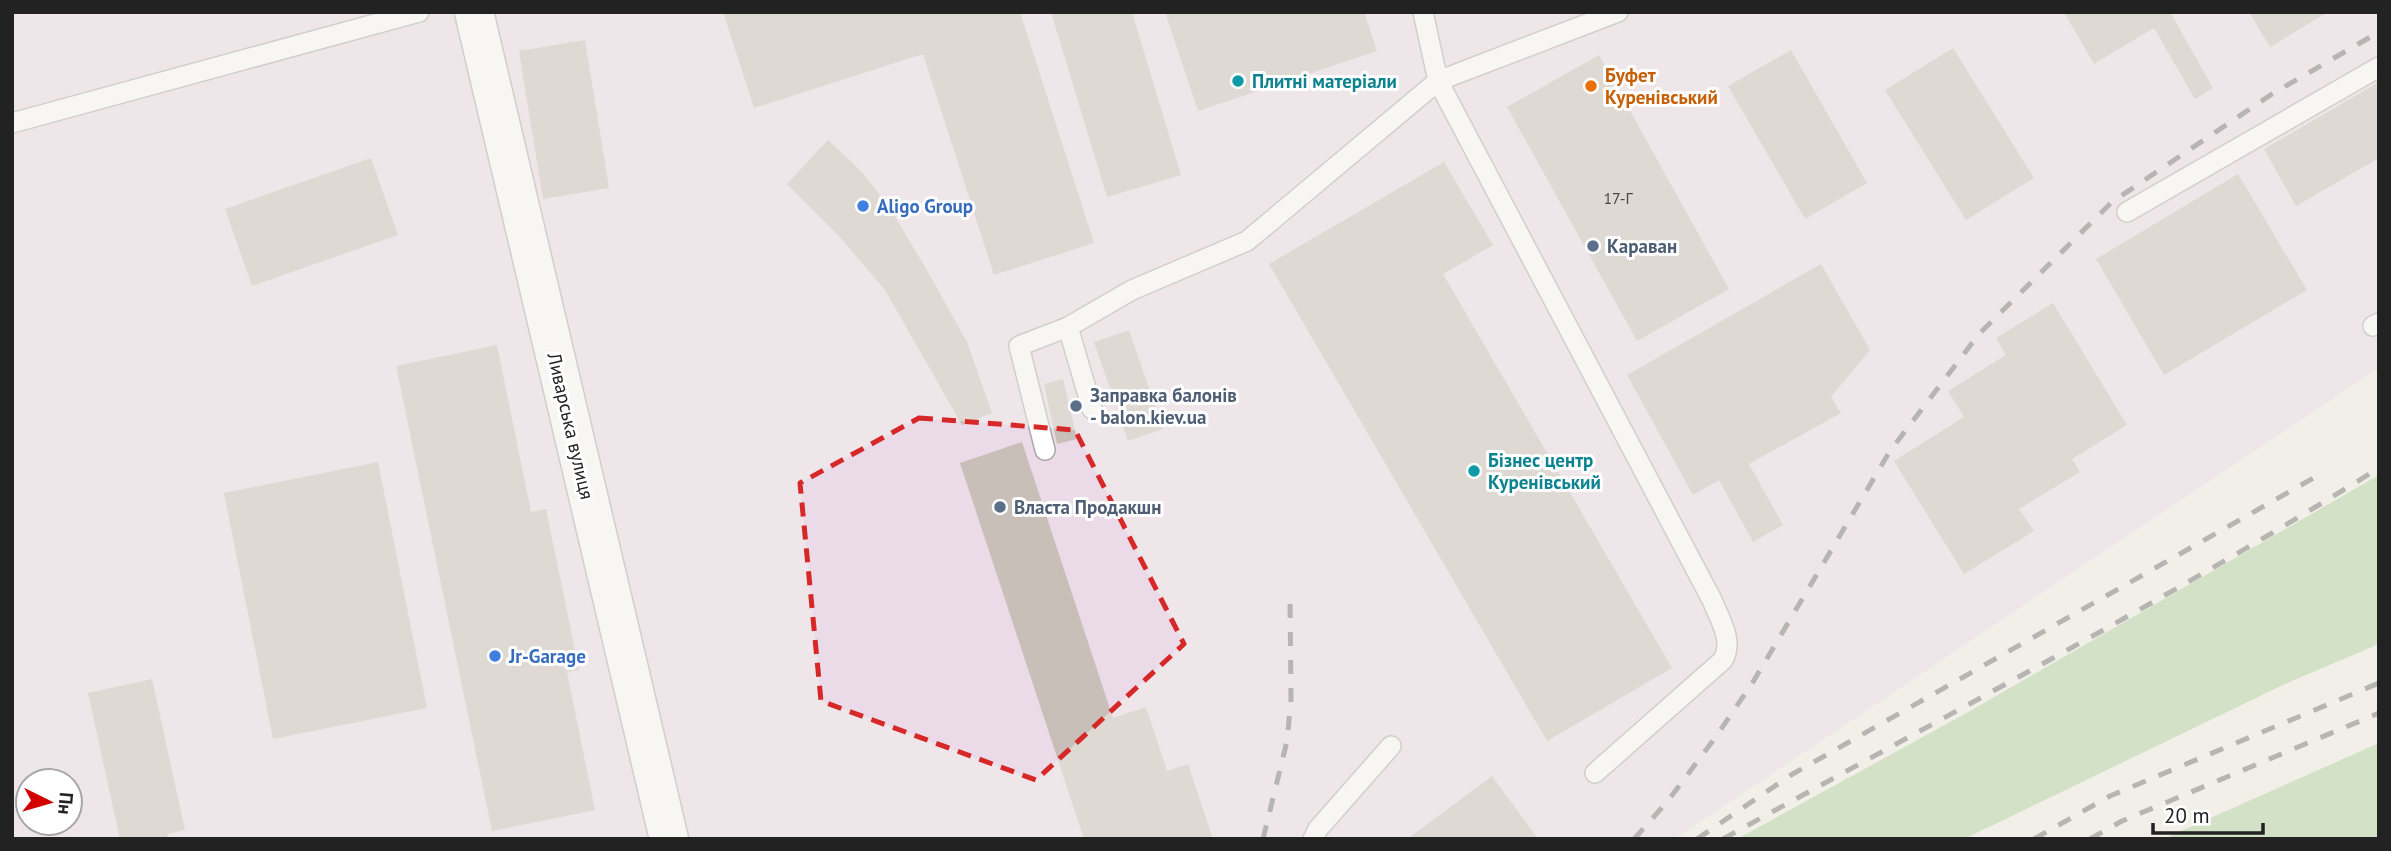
<svg xmlns="http://www.w3.org/2000/svg" width="2391" height="851" font-family="'PT Sans',sans-serif">
<style>
.industrial{fill:#ebdbe8;fill-rule:evenodd}
.forest{fill:#add19e}
.building{fill:#c7bfb8}
.lines{fill:none;stroke-linecap:round;stroke-linejoin:round}
.service-casing{stroke:#a9a9a9;stroke-width:22}
.minor-casing{stroke:#a9a9a9;stroke-width:41}
.service{stroke:#fff;stroke-width:19}
.minor{stroke:#fff;stroke-width:38}
.rail{stroke:#707070;stroke-width:5;stroke-dasharray:14 14;stroke-linecap:butt}
.marked{fill:none;stroke:#d62828;stroke-width:5;stroke-dasharray:14 9;stroke-linejoin:round}
.culture-dot{fill:#0f9aa8;stroke:#fff;stroke-width:2.5}
.food-dot{fill:#e8710a;stroke:#fff;stroke-width:2.5}
.shop-dot{fill:#3f7fe0;stroke:#fff;stroke-width:2.5}
.service-dot{fill:#5c6f8a;stroke:#fff;stroke-width:2.5}
.labels{text-anchor:middle;dominant-baseline:central;stroke-width:6;stroke-linejoin:round;paint-order:stroke}
.number-label{font-size:16px;fill:#4b4948}
.food-label{font-size:19px;font-weight:bold;fill:#c56008;stroke:#fff;text-anchor:start}
.culture-label{font-size:19px;font-weight:bold;fill:#0d838f;stroke:#fff;text-anchor:start}
.shop-label{font-size:19px;font-weight:bold;fill:#366cbe;stroke:#fff;text-anchor:start}
.service-label{font-size:19px;font-weight:bold;fill:#4e5e75;stroke:#fff;text-anchor:start}
.street-label{font-size:19px;fill:#222;stroke:#fff}
</style>
<rect width="100%" height="100%" fill="#f2efe9"/>
<!-- industrial -->
<path class="industrial" d="M12 12H2379V368L1674 839H12ZM28 781H70V823H28Z"/>
<!-- forest -->
<g class="forest">
<polygon points="2379,475 2379,644 2285,684 1964,839 1737,839 1970,711"/>
<polygon points="2379,743 2379,839 2163,839"/>
</g>
<!-- building -->
<g class="building">
<polygon points="723,12 1020,12 1094,243 994,275 923,54 754,108"/>
<polygon points="1051,12 1132,12 1181,175 1107,197"/>
<polygon points="1165,12 1364,12 1377,51 1198,111"/>
<polygon points="2064,12 2170,12 2213,88 2195,99 2154,28 2094,64"/>
<polygon points="2249,12 2328,12 2270,47"/>
<polygon points="585,40 609,188 543,199 519,51"/>
<polygon points="1953,48 2034,178 1966,220 1885,90"/>
<polygon points="1791,50 1867,183 1805,219 1728,86"/>
<polygon points="1599,55 1729,289 1637,341 1507,107"/>
<polygon points="2379,82 2379,158 2296,206 2264,149"/>
<polygon points="828,140 863,173 891,210 928,272 967,342 992,413 962,425 885,290 839,236 787,184"/>
<polygon points="371,158 398,235 252,286 225,209"/>
<polygon points="1444,162 1493,245 1443,274 1672,668 1547,741 1269,264"/>
<polygon points="2238,174 2307,290 2164,375 2096,259"/>
<polygon points="1821,264 1870,350 1831,397 1841,413 1749,464 1783,525 1753,542 1719,480 1693,495 1627,375"/>
<polygon points="2053,303 2127,425 2072,459 2080,472 2019,509 2034,531 1964,574 1894,461 1964,417 1948,391 2006,355 1996,338"/>
<polygon points="1129,330 1163,429 1128,441 1094,342"/>
<polygon points="497,345 531,512 546,509 579,670 567,672 595,810 492,831 396,366"/>
<polygon points="1063,379 1077,439 1057,444 1044,384"/>
<polygon points="1022,442 1113,718 1146,707 1167,771 1188,764 1213,839 1084,839 960,463"/>
<polygon points="378,462 427,708 273,739 224,493"/>
<polygon points="152,679 185,830 167,834 168,839 120,839 88,693"/>
<polygon points="1492,776 1538,839 1412,839 1410,837"/>
</g>
<g class="lines">
<!-- service casing -->
<g class="service-casing">
<g id="service">
<path d="M1423 12 1438 81 1712 600C1720 620 1734 641 1723 660L1595 773"/>
<polyline points="12,123 419,12"/>
<polyline points="2127,212 2379,67"/>
<polyline points="2373,326 2379,323"/>
<polyline points="1068,327 1092,409"/>
<polyline points="1045,450 1019,346 1068,327 1132,290 1247,241 1438,81 1618,12"/>
<polyline points="1313,839 1318,829 1391,746"/>
</g>
</g>
<!-- minor casing -->
<g class="minor-casing">
<polyline id="minor" points="474,12 669,839"/>
</g>
<!-- service -->
<use href="#service" class="service"/>
<!-- minor -->
<use href="#minor" class="minor"/>
<!-- rail -->
<g class="rail">
<polyline points="1263,839 1287,741 1291,699 1290,600"/>
<polyline points="1634,839 1667,802 1715,738 1753,682 1890,451 1979,334 2112,202 2272,94 2379,32"/>
<polyline points="1697,839 1791,775 2317,476"/>
<path d="M1723 839C1943 717 2166 601 2379 468"/>
<polyline points="2034,839 2110,796 2379,683"/>
<polyline points="2090,839 2122,821 2379,713"/>
</g>
</g>
<!-- marked area -->
<path d="M0 0H2391V851H0ZM919 418 1075 430 1184 644 1036 780 821 701 800 483Z" fill="#f2efe9" fill-opacity=".55" fill-rule="evenodd"/>
<path class="marked" d="M919 418 1075 430 1184 644 1036 780 821 701 800 483Z"/>
<!-- markers -->
<g class="culture-dot">
<circle cx="1238" cy="81" r="7"/>
<circle cx="1474" cy="471" r="7"/>
</g>
<circle class="food-dot" cx="1591" cy="86" r="7"/>
<g class="shop-dot">
<circle cx="863" cy="206" r="7"/>
<circle cx="495" cy="656" r="7"/>
</g>
<g class="service-dot">
<circle cx="1593" cy="246" r="7"/>
<circle cx="1076" cy="406" r="7"/>
<circle cx="1000" cy="507" r="7"/>
</g>
<g class="labels">
<!-- number labels -->
<g class="number-label">
<text x="1618" y="198">17-Г</text>
</g>
<!-- food labels -->
<g class="food-label">
<text x="1605" y="75">Буфет<tspan x="1605" dy="22">Куренівський</tspan></text>
</g>
<!-- culture labels -->
<g class="culture-label">
<text x="1252" y="81">Плитні матеріали</text>
<text x="1488" y="460">Бізнес центр<tspan x="1488" dy="22">Куренівський</tspan></text>
</g>
<!-- shop labels -->
<g class="shop-label">
<text x="877" y="206">Aligo Group</text>
<text x="509" y="656">Jr-Garage</text>
</g>
<!-- service labels -->
<g class="service-label">
<text x="1607" y="246">Караван</text>
<text x="1090" y="395">Заправка балонів<tspan x="1090" dy="22">- balon.kiev.ua</tspan></text>
<text x="1014" y="507">Власта Продакшн</text>
</g>
<!-- street labels -->
<g class="street-label">
<text transform="translate(571 426) rotate(77)">Ливарська вулиця</text>
</g>
</g>
<!-- border -->
<rect width="2391" height="851" fill="none" stroke="#222222" stroke-width="28"/>
<!-- north arrow -->
<g transform="translate(49 802) rotate(95)"><circle r="33" fill="#ffffff" stroke="#a7a7a7" stroke-width="2"/>
<path d="M0-5L12 26L0 18L-12 26Z" fill="#d40000"/>
<text y="-10" font-size="19" font-weight="bold" text-anchor="middle" fill="#222222">Пн</text>
</g>
<!-- scale -->
<path d="M2153 823v10h110v-10" fill="none" stroke="#222222" stroke-width="3.5"/>
<text x="2164" y="823" font-size="21" fill="#222222" stroke="#ffffff" stroke-width="5" paint-order="stroke">20 m</text>
</svg>
